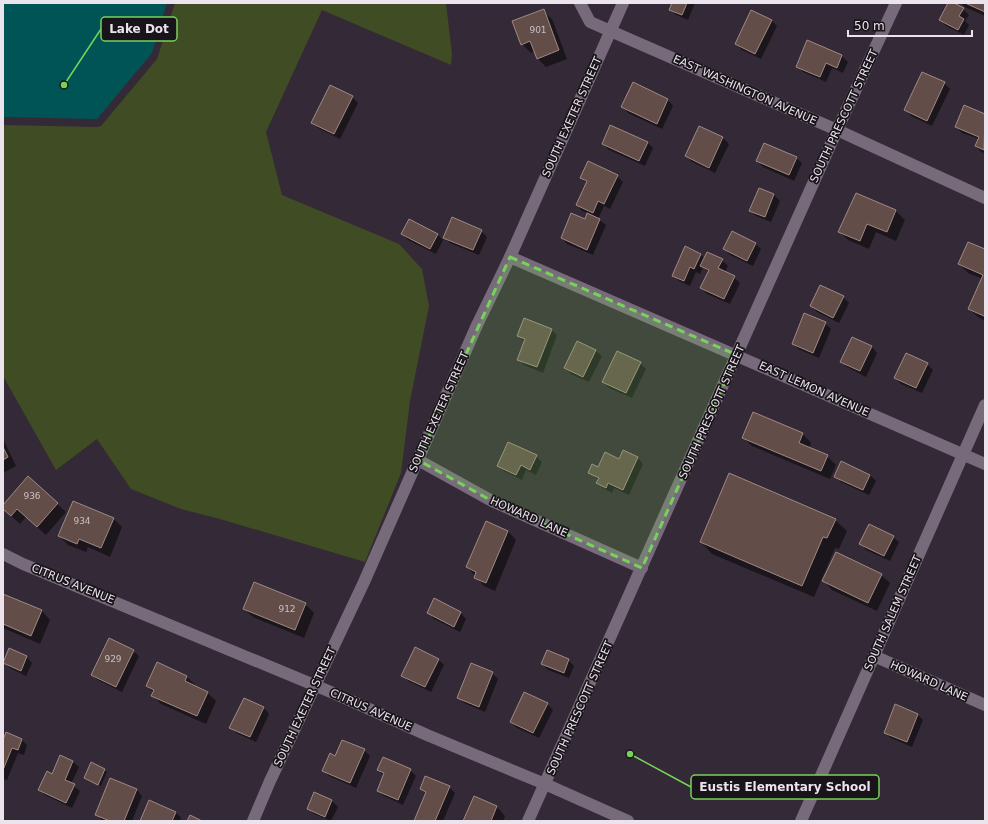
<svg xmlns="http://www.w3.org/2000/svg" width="988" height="824" font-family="'DejaVu Sans',sans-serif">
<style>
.green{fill:#404c23}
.water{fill:#005456}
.shadow{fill:#0007}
.building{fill:#624d49;stroke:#a08984}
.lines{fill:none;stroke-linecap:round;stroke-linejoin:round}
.street{stroke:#776a7a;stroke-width:12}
.marked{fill:#77d259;fill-opacity:0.2;stroke:#77d259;stroke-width:3;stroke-dasharray:8 5;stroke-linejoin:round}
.labels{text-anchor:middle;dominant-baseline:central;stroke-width:3.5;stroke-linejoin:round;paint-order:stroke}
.number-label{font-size:9px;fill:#c9bec4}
.street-label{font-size:11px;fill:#ebe4ed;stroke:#19131a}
.leader{fill:none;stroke:#77d259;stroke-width:1.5}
.callout-dot{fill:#77d259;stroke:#19131a;stroke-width:1.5}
.callout{fill:#19131a;stroke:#77d259;stroke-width:1.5}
.callout-label{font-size:12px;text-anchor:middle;font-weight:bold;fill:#ebe4ed}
</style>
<rect width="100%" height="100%" fill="#342936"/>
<!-- green -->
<polygon class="green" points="175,3 446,3 452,54 451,65 322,10 266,132 282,195 399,244 422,269 429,306 410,401 401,473 365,562 220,519 181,509 131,489 97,439 56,470 3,376 3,125 97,127 101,126 157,59"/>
<!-- water -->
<polygon class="water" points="3,3 167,3 152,53 97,119 3,117"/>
<!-- shadow -->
<g class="shadow">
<polygon points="673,3 695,3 688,20 676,15 670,10"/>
<polygon points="949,3 952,3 963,9 969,15 965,21 969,25 964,35 946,26 940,20"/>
<polygon points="961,3 985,3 985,16 965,7"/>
<polygon points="543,11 552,19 567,59 546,67 537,58 535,51 531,53 522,44"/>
<polygon points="771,20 777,26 761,59 742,50 736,44"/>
<polygon points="807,41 842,56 848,62 843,73 832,68 826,82 803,72 797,66"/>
<polygon points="944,83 950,89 932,126 911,116 906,110"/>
<polygon points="352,97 358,103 340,139 318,128 312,123"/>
<polygon points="668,100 673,106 662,129 628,113 623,107"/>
<polygon points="964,106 985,115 985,153 981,152 976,146 979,139 962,133 956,127"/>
<polygon points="700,128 723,138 729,144 715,173 692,162 686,156"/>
<polygon points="647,142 653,148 645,166 609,150 603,144"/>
<polygon points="796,158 802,163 794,181 763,167 757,161"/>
<polygon points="588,163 617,176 623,182 610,209 604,206 598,219 606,225 593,255 567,244 562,238 585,220 588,213 582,211 577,205 587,183 581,178"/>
<polygon points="759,189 774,195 780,201 771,222 756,216 750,211"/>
<polygon points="856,194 896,211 905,220 896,241 876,232 869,249 848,240 839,231"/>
<polygon points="481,231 487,237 479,255 450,243 444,237"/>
<polygon points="402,234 437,234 443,240 436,254 408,240"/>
<polygon points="755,243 761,249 753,266 730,255 724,249"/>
<polygon points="985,251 985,321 978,317 969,309 983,279 968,273 959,264"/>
<polygon points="701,255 705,259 722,260 728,266 725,272 734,277 740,283 730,304 707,294 701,288 709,272 703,267 700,274 696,272 690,286 679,281 673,275"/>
<polygon points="843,297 849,303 839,323 817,312 811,306"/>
<polygon points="825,323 831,329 819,358 798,349 793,343"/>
<polygon points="551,329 557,335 543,373 524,365 518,359 525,342 518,336"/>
<polygon points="852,338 872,347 877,353 866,377 847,367 841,362"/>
<polygon points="577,342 596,351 602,356 589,382 571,374 565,368"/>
<polygon points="640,363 646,369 632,398 609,388 603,382"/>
<polygon points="927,364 933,370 922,393 901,384 895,378"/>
<polygon points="803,434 811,443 809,449 827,456 836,465 830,479 752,446 743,438"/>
<polygon points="3,439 16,466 3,473"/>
<polygon points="623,451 638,458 643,464 629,495 614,488 612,493 603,488 597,483 599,480 589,473 619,460"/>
<polygon points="536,456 542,462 536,475 526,470 522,480 504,471 498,466"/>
<polygon points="842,462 870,475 876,481 869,495 841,482 835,476"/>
<polygon points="28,478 66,512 46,535 26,517 20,524 3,508 3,506"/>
<polygon points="113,518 122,527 110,557 88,547 86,552 68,545 59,536"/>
<polygon points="835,520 847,531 839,549 835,548 814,597 712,554 701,542"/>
<polygon points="508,531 516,540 495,591 484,586 467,567"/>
<polygon points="893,537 899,542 890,561 866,550 861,544"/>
<polygon points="881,575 890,583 877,611 832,590 824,581"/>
<polygon points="3,595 42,611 50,620 40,644 3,628"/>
<polygon points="435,600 461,613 466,619 460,632 434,619 428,613"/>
<polygon points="305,604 314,613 304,638 253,617 244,609"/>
<polygon points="133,651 139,656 122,692 98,680 92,675"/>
<polygon points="27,657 32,663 26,676 10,668 4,663"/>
<polygon points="438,659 444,665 431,692 408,681 403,676"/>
<polygon points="568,660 574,666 569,678 548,670 542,664"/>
<polygon points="492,673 498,679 485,712 464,703 458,697"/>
<polygon points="187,677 195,685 195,687 207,692 216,701 206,724 161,704 153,696 154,693 147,686"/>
<polygon points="244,699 264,708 269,714 256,742 236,733 231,727"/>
<polygon points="547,704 553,710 539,738 517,728 511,722"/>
<polygon points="917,714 923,720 912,747 891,738 885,733"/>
<polygon points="22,740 27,745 24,755 18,753 7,780 3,779 3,742"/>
<polygon points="364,750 370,756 356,788 329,776 324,771"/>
<polygon points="61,756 73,762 79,767 71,784 80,791 72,808 45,795 39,790 52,775"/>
<polygon points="91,763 105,770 107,772 101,786 87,780 85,778"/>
<polygon points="378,770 410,770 416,776 403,805 384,796 378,791 384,776"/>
<polygon points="110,779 137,790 142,796 132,821 103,821 96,814"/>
<polygon points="449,787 455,793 443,821 415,821 426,794 421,789"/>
<polygon points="315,794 332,801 338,807 331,821 314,814 308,809"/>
<polygon points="497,807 505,816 503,821 464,821"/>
<polygon points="176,812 181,818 180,821 142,821"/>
</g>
<!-- building -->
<g class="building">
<polygon points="672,3 687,3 682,15 669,10"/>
<polygon points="948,3 954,3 964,8 959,16 964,19 958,30 939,20"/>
<polygon points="965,3 985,3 985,12"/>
<polygon points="544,9 559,50 537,59 530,41 521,45 512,21"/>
<polygon points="751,10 772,20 755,54 735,44"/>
<polygon points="807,40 842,55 837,68 826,63 820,77 796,67"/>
<polygon points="922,72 945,82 927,121 904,110"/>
<polygon points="633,82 668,99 657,124 621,107"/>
<polygon points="330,85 353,96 334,134 311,123"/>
<polygon points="964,105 985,114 984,150 975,146 979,137 955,127"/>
<polygon points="610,125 648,142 639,161 602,144"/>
<polygon points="699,126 723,137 709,168 685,156"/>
<polygon points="764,143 797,157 789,175 756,161"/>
<polygon points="588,161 618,175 604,204 598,201 593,213 576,205 587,181 580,178"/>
<polygon points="759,188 774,194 765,217 749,211"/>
<polygon points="856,193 896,210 887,232 867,224 860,241 838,232"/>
<polygon points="571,213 585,219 587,213 600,219 587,250 561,238"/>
<polygon points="452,217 482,230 473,250 443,238"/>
<polygon points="409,219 438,234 430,249 401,234"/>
<polygon points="732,231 756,243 747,261 723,249"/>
<polygon points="968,242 985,249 985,313 984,316 968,309 983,275 958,264"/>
<polygon points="685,246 701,254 694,269 690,267 684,281 672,276"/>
<polygon points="707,252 723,259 718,268 735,276 724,299 700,288 709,270 700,266"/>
<polygon points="820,285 844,296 833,318 810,306"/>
<polygon points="804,313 826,322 813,353 792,344"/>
<polygon points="524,318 552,329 537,367 517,360 525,339 517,336"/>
<polygon points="852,337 872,346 860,371 840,362"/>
<polygon points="577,341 596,350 583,377 564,368"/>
<polygon points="617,351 641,362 626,393 602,382"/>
<polygon points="906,353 928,363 916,388 894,378"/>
<polygon points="753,412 803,433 799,443 828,455 821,471 742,438"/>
<polygon points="508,442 537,455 530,470 521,465 516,475 497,466"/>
<polygon points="3,447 8,457 3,460"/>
<polygon points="623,450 638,457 623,490 608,483 606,488 596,483 599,478 588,473 592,464 598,467 605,452 619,459"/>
<polygon points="841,461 870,475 863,490 834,477"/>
<polygon points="729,473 836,519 827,538 823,537 802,586 700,542"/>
<polygon points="28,476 58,503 37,527 17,509 11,516 3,509 3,505"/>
<polygon points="73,501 114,518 101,548 79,539 77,544 58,536"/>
<polygon points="486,521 508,531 486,583 474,578 476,572 466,567"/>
<polygon points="869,524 894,536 884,556 859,544"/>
<polygon points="836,552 882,574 868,603 822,581"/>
<polygon points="254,582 306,603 295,630 243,609"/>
<polygon points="3,594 42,610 31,636 3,624"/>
<polygon points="434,598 461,612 454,627 427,613"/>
<polygon points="109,638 134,650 116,687 91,675"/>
<polygon points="415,647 439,659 425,687 401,676"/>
<polygon points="9,648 27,656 21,671 3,663"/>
<polygon points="547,650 569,659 564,673 541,664"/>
<polygon points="157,662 187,676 185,681 208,692 197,716 151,696 154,690 146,686"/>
<polygon points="471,663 493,672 479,707 457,698"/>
<polygon points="524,692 548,703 533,733 510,722"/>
<polygon points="244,698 264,707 250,737 229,728"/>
<polygon points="895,704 918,714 907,742 884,733"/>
<polygon points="6,732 22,739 18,750 12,748 3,770 3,740"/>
<polygon points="342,740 365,749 350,783 322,771 330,753 335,756"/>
<polygon points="60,755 73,761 65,780 75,784 66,803 38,790 47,771 52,774"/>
<polygon points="383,757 411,769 398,800 377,791 384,773 377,770"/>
<polygon points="91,762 105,769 98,785 84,778"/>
<polygon points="425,776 450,786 435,821 414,821 426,792 420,789"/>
<polygon points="110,778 137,789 124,821 110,821 95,815"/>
<polygon points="314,792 332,800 325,817 307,809"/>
<polygon points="474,796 497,806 491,821 463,821"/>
<polygon points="149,800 176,812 172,821 140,821"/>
<polygon points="190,815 202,821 187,821"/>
</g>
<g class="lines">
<!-- street -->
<g class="street">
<polyline points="580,3 590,22 837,130 985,198"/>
<polyline points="510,257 985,464"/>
<polyline points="418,460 492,501 642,568"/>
<polyline points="3,554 23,564 338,695 427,735 545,784 628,821"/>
<polyline points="874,656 985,705"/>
<polyline points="253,821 270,781 364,582 477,325 510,257 623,3"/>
<polyline points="528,821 837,130 896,3"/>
<polyline points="801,821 985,405"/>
</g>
</g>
<!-- marked area -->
<path class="marked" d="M510 257 737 355 642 568 492 501 418 460Z"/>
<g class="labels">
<!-- number labels -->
<g class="number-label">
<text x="538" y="30">901</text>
<text x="32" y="496">936</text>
<text x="82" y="521">934</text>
<text x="287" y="609">912</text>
<text x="113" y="659">929</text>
</g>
<!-- street labels -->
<g class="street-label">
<text transform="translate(745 90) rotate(24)">EAST WASHINGTON AVENUE</text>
<text transform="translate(844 116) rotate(-65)">SOUTH PRESCOTT STREET</text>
<text transform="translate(572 117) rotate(-66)">SOUTH EXETER STREET</text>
<text transform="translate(814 389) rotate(24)">EAST LEMON AVENUE</text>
<text transform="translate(439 412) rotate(-66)">SOUTH EXETER STREET</text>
<text transform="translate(712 412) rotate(-66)">SOUTH PRESCOTT STREET</text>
<text transform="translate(529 517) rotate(24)">HOWARD LANE</text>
<text transform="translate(73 584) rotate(22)">CITRUS AVENUE</text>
<text transform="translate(893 613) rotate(-66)">SOUTH SALEM STREET</text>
<text transform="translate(929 681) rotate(24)">HOWARD LANE</text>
<text transform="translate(305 707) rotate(-65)">SOUTH EXETER STREET</text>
<text transform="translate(580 708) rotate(-66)">SOUTH PRESCOTT STREET</text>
<text transform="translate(371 710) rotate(24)">CITRUS AVENUE</text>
</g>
</g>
<!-- callouts -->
<path class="leader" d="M64 85L101 29M630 754L691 787"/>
<g class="callout-dot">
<circle cx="64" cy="85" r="4"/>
<circle cx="630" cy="754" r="4"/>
</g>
<g class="callout">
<rect x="101" y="17" width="76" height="24" rx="4"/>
<rect x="691" y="775" width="188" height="24" rx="4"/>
</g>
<g class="callout-label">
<text x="139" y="33">Lake Dot</text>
<text x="785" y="791">Eustis Elementary School</text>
</g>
<!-- border -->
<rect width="988" height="824" fill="none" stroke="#ebe4ed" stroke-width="8"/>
<!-- scale -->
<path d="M848 30v6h124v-6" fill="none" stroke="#ebe4ed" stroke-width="2"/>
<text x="854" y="30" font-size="12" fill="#ebe4ed" stroke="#19131a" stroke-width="3" paint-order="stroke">50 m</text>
</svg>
